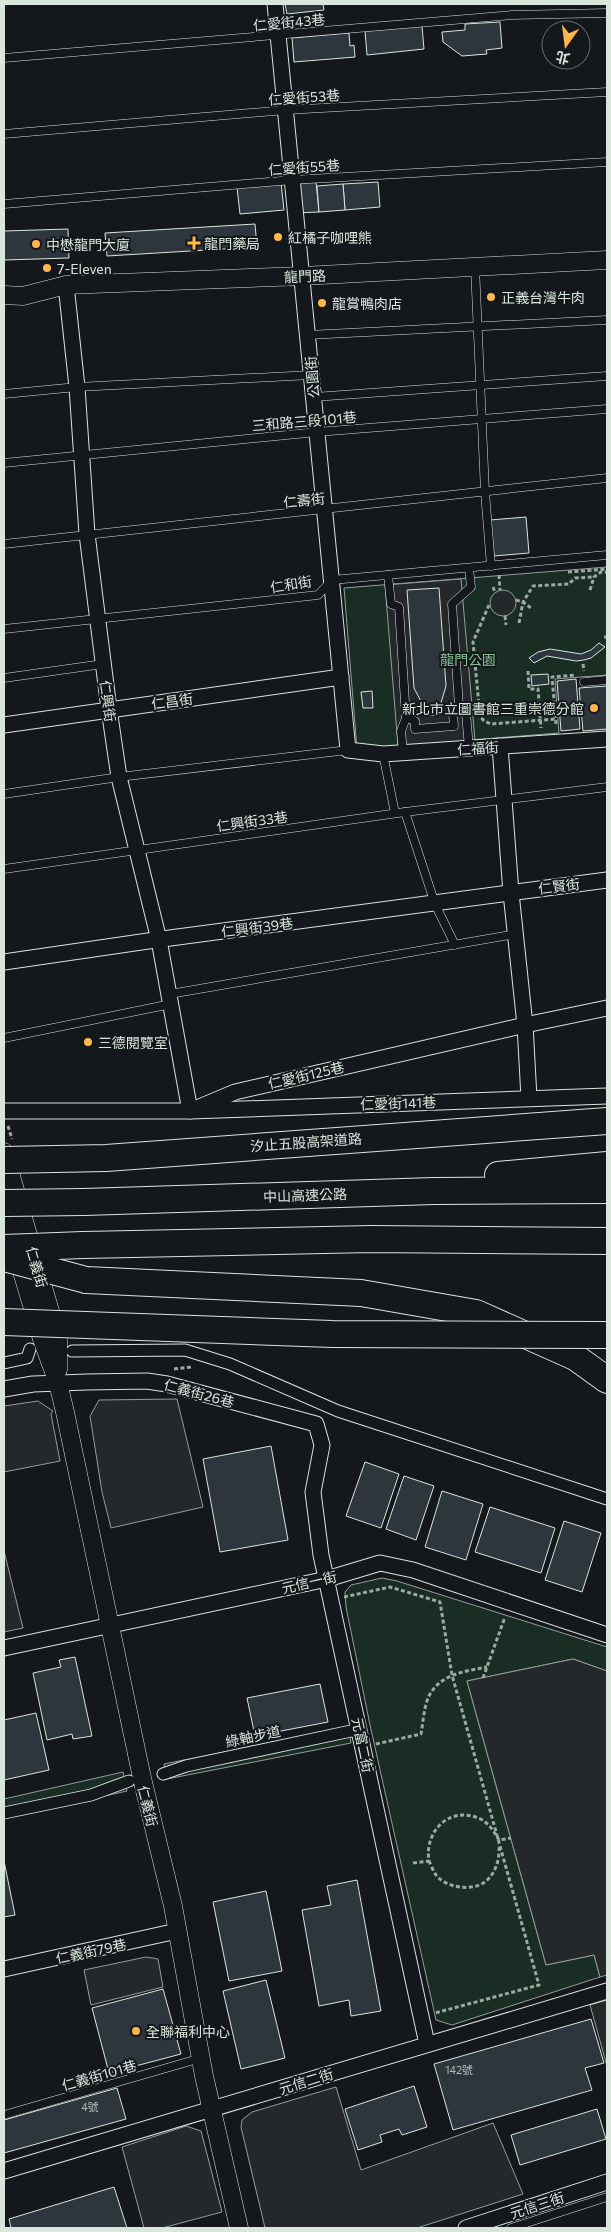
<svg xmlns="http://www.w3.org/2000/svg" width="611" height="2232" font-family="Commissioner,'Noto Sans TC',sans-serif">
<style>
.green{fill:#1a2d24;stroke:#939e99}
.parking{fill:#24282b;stroke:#939e99}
.building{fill:#2c363c;stroke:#d8e6dc}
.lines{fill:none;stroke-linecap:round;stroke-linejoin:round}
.service-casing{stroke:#d8e6dc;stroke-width:9}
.pedestrian-casing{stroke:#d8e6dc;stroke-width:13}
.minor-casing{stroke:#d8e6dc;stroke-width:17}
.tertiary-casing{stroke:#d8e6dc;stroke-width:19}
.motorway-casing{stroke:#d8e6dc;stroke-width:28}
.path{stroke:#9da8a2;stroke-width:3;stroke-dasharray:4 2.5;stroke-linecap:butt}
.service{stroke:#14181c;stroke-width:8}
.pedestrian{stroke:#14181c;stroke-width:11}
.minor{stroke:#14181c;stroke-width:15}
.tertiary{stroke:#14181c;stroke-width:18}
.motorway{stroke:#14181c;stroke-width:26}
.motorway-bridge-casing{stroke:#d8e6dc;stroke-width:28;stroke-linecap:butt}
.motorway-bridge{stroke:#14181c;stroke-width:26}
.poi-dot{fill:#ffb74d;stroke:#14181c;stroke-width:2}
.labels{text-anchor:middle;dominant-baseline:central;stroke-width:4;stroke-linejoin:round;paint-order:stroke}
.number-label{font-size:11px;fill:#adbab4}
.street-label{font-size:14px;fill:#d8e6dc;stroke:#14181c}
.poi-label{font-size:14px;fill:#d8e6dc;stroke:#14181c;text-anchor:start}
.park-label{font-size:14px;fill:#8ac095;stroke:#14181c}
</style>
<rect width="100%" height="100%" fill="#14181c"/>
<!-- green -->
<g class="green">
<polygon points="607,567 607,675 555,679 559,733 357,749 344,588"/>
<polygon points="382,1578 397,1581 607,1647 607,1671 573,1659 467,1681 546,1965 594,1955 600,1977 452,2025 436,2020 370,1725 346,1607 345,1592 351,1585"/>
<polygon points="348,1727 351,1743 167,1779 164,1764"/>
<polygon points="123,1772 127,1791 4,1818 4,1799"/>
</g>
<!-- parking -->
<g class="parking">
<polygon points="461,579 475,740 398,746 385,585"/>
<circle cx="503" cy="603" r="13"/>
<polygon points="177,1399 203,1507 111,1528 102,1492 90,1416 99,1400"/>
<polygon points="38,1401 53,1411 51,1414 60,1461 4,1472 4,1406"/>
<polygon points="4,1551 23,1628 4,1632"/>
<polygon points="573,1659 607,1671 607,1975 600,1977 594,1955 546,1965 467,1681"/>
<polygon points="146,1957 158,1959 163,1987 91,2005 84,1970"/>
<polygon points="607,2000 607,2066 590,2005"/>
<polygon points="336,2087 361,2170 493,2123 523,2194 417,2228 265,2228 241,2127 242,2120 252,2112"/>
<polygon points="186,2126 201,2131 222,2212 162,2228 144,2228 122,2147"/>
</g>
<!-- building -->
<g class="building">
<polygon points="285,4 323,4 324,10 287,14"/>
<polygon points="500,22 502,48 486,50 487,54 462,56 443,42 442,32 465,30 465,24"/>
<polygon points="422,26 424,49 367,55 365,31"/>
<polygon points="349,33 350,46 354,45 355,57 294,62 292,38"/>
<polygon points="281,182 284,210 240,214 237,187"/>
<polygon points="316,182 319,212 295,213 293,184"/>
<polygon points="378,182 380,207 345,210 343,184"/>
<polygon points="343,184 345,210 319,212 317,186"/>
<polygon points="255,224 257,247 107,256 105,233"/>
<polygon points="68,229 69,258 4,260 4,231"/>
<polygon points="526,517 529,553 494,556 490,520"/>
<polygon points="439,588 446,686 440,706 424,707 414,688 407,590"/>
<polygon points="599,643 605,647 591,658 584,660 576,661 547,656 534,663 529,658 538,652 550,649 581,654 591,650"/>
<polygon points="548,674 549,684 532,686 531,675"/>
<polygon points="576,679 580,729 561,731 557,681"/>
<polygon points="607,686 607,729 583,731 579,688"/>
<polygon points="372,691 373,708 363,708 361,692"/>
<polygon points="271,1446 288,1540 220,1552 203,1459"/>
<polygon points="365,1462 399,1474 381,1528 346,1516"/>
<polygon points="404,1476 434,1486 416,1540 386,1529"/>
<polygon points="442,1491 483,1504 466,1560 425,1547"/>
<polygon points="490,1507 555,1528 541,1573 475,1552"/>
<polygon points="564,1521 601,1533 582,1592 545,1580"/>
<polygon points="75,1657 92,1736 73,1739 72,1734 47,1740 33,1673 61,1667 59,1660"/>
<polygon points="320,1684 328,1722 255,1736 247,1698"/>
<polygon points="36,1713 49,1770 4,1780 4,1720"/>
<polygon points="4,1861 15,1915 4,1917"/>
<polygon points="357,1880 381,2011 351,2016 349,2000 319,2006 302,1910 331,1905 327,1886"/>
<polygon points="266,1891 282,1971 229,1981 213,1902"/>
<polygon points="266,1980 285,2058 241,2069 223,1991"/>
<polygon points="163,1989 181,2054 109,2073 92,2008"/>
<polygon points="591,2019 604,2063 585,2068 592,2090 453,2130 434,2064"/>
<polygon points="414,2086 427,2127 402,2135 399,2129 380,2135 382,2142 358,2150 345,2109"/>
<polygon points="117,2088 126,2119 4,2153 4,2120"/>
<polygon points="597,2109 606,2139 520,2165 511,2135"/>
<polygon points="114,2187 127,2228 11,2228 9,2219"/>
</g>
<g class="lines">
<!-- service casing -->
<g class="service-casing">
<g id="service">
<polyline points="4,58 512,15 607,13"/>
<polyline points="4,134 286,110 607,92"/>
<polyline points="4,204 292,180 607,162"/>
<polyline points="475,267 485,492 491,566"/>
<polyline points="308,335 607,320"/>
<polyline points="4,394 77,387 311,375"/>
<polyline points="314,397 607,376"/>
<polyline points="4,463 317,432 607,409"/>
<polyline points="4,544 607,478"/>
<polyline points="388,575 391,604 399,607 406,718 415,721 415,729 454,726 453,714 459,706 452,604 471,587 469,568"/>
<polyline points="4,629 318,595 332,580 607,555"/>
<polyline points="4,678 103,664"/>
<polyline points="584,682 607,680"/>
<polyline points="459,706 466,713 469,748"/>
<polyline points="403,752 401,731 406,718"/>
<polyline points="383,754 395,813"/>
<polyline points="4,794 119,777 348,750"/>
<polyline points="405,812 435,904 455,945"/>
<polyline points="4,869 405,812 607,787"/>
<polyline points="170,994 516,934"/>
<polyline points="4,1038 171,1004"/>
<polyline points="4,2115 201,2058"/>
<polyline points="511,2228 607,2197"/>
</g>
</g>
<!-- pedestrian casing -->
<g class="pedestrian-casing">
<g id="pedestrian">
<polyline points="72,1351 185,1350 230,1364 338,1411 607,1499"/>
<polyline points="4,1363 27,1358 30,1349"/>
<polyline points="163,1774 186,1766 351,1731"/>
<polyline points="4,1813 91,1795 129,1781"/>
</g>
</g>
<!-- minor casing -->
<g class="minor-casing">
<g id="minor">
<polyline points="275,4 348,750 383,754 607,739"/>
<polyline points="66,285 77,387 87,534 109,709 119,777 159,940 190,1111 607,1096"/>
<polyline points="4,725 341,677"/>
<polyline points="500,746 511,893 525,1025 529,1098"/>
<polyline points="4,962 155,940 607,880"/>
<polyline points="4,1111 190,1111 235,1092 525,1025 607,1008"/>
<polyline points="4,1389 33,1384 87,1382 147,1381 167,1384 316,1424 322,1445 313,1492 321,1555 427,2044"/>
<polyline points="4,1648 327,1579 380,1563 413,1570 607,1635"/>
<polyline points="4,1969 177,1931"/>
<polyline points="4,2171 607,1991"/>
<polyline points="466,2228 607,2182"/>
</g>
</g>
<!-- tertiary casing -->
<g class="tertiary-casing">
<g id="tertiary">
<polyline points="4,295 23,296 66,285 302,276 607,260"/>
<polyline points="4,1152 58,1339 58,1370"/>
<polyline points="4,1211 42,1339 58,1383 65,1412 142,1778 173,1906 204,2076 239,2228"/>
</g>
</g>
<!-- motorway casing -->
<g class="motorway-casing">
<g id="motorway">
<polyline points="498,1175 607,1165"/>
<polyline points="84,1202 434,1191 607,1190"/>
<polyline points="83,1245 371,1239 607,1241"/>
<polyline points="86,1280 361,1293 476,1313 575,1357 607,1380"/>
</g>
</g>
<!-- path -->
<g class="path">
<polyline points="568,572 607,569"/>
<polyline points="499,575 500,590"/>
<polyline points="493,587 495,592"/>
<polyline points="590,590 594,577 601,572 607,572"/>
<polyline points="516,600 523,602 531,608"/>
<polyline points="489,605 473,642 480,716 484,721 491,724 556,719"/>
<polyline points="505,616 506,625"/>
<polyline points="519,623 523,602 533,586 569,584 575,578 594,577"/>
<polyline points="604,637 607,637"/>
<polyline points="583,664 584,671"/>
<polyline points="528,671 529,689 538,689 541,728"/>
<polyline points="433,707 433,716"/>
<polyline points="556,724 552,677 576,675"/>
<polyline points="8,1126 12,1139"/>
<polyline points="174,1369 192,1367"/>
<polyline points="344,1597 390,1587 440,1602 452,1675 539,1985 435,2013"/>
<polyline points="483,1678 505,1617"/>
<path d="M376 1744 421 1734C423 1723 424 1706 429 1696 440 1674 466 1671 487 1667"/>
<path d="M429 1861C431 1865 433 1871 436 1875 446 1888 473 1892 486 1881 496 1873 500 1858 499 1846"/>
<path d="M413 1863 429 1861C424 1832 449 1806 478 1818 489 1822 494 1832 499 1840L511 1838"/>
</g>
<!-- service -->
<use href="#service" class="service"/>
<!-- pedestrian -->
<use href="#pedestrian" class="pedestrian"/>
<!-- minor -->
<use href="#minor" class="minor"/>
<!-- tertiary -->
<use href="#tertiary" class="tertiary"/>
<!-- motorway -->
<use href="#motorway" class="motorway"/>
<!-- motorway-bridge casing -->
<g class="motorway-bridge-casing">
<g id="motorway-bridge">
<polyline points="4,1160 106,1158 607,1121"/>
<polyline points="4,1203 84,1202"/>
<polyline points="4,1248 83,1245"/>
<polyline points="4,1258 86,1280"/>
<polyline points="4,1322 332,1334 607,1335"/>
</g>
</g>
<!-- motorway-bridge -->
<use href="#motorway-bridge" class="motorway-bridge"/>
</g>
<!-- markers -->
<g class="poi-dot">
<circle cx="278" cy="237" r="5"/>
<path d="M191.5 235.5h5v5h5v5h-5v5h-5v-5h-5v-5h5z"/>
<circle cx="36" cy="244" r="5"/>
<circle cx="47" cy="268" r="5"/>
<circle cx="491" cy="297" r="5"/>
<circle cx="322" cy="303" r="5"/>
<circle cx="594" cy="708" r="5"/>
<circle cx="88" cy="1042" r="5"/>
<circle cx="136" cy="2031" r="5"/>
</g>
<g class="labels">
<!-- number labels -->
<g class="number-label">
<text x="459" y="2069">142號</text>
<text x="90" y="2106">4號</text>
</g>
<!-- street labels -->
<g class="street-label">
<text transform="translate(289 22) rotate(-5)">仁愛街43巷</text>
<text transform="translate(304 97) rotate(-4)">仁愛街53巷</text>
<text transform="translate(304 167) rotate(-4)">仁愛街55巷</text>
<text transform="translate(305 276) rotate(-3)">龍門路</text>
<text transform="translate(312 377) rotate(-95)">公園街</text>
<text transform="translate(304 421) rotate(-5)">三和路三段101巷</text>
<text transform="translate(304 500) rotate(-6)">仁壽街</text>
<text transform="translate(291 584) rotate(-9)">仁和街</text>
<text transform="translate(108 701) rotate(82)">仁興街</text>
<text transform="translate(172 701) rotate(-8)">仁昌街</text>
<text transform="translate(478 748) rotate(-4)">仁福街</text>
<text transform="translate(252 821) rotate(-8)">仁興街33巷</text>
<text transform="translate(559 886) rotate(-7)">仁賢街</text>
<text transform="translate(257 927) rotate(-7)">仁興街39巷</text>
<text transform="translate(306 1075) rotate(-13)">仁愛街125巷</text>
<text transform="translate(398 1103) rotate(-2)">仁愛街141巷</text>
<text transform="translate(306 1142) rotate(-4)">汐止五股高架道路</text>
<text transform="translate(305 1195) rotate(-2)">中山高速公路</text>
<text transform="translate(37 1267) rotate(74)">仁義街</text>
<text transform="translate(199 1393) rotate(15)">仁義街26巷</text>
<text transform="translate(309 1582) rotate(-13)">元信一街</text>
<text transform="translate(253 1736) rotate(-12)">綠軸步道</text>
<text transform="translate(363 1745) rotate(78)">元富二街</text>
<text transform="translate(148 1806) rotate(76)">仁義街</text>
<text transform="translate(91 1951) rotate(-12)">仁義街79巷</text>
<text transform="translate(99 2075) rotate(-16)">仁義街101巷</text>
<text transform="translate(306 2081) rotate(-17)">元信二街</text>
<text transform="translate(537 2205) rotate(-18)">元信三街</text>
</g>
<!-- poi labels -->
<g class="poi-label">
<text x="288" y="237">紅橘子咖哩熊</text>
<text x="204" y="243">龍門藥局</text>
<text x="46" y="244">中懋龍門大廈</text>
<text x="57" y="268">7-Eleven</text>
<text x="501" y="297">正義台灣牛肉</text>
<text x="332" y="303">龍賞鴨肉店</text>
<text x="584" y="708" text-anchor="end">新北市立圖書館三重崇德分館</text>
<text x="98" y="1042">三德閱覽室</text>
<text x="146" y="2031">全聯福利中心</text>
</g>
<!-- park labels -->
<g class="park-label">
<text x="468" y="659">龍門公園</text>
</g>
</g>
<!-- border -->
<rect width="611" height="2232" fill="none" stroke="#d8e6dc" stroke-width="10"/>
<!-- north arrow -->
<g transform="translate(566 45) rotate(194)"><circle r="24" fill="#14181c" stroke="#626a69"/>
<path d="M0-4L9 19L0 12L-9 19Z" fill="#ffb74d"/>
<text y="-8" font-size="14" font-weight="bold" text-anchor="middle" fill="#d8e6dc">北</text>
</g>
</svg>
